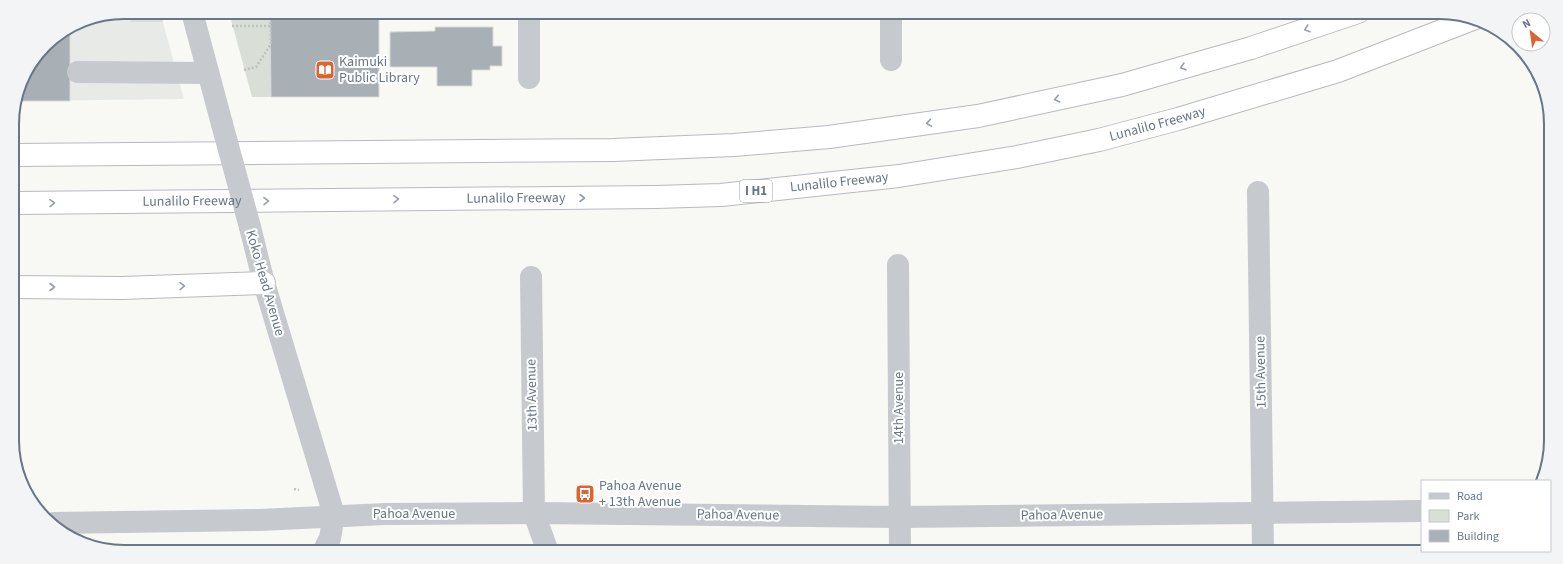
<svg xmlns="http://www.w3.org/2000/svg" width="1563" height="564" font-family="'Source Sans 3',sans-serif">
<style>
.built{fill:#e8eae8}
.green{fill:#d9dfd6}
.building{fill:#a8b0b6;stroke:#d9d9d8}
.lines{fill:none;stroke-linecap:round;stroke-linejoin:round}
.highway-casing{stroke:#b7babd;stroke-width:24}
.path{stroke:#bec0c2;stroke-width:2.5;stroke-dasharray:2 2;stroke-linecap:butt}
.minor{stroke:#c6c9cd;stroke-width:22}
.highway{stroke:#fff;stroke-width:22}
.minor-bridge{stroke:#c6c9cd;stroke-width:22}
.oneway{stroke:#959faa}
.labels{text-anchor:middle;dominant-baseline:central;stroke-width:4;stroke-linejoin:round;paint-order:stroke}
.shield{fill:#fff;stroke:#959faa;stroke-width:1}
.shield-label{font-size:13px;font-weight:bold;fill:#687685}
.poi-label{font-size:14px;fill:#687685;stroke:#fff;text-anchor:start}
.street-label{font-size:14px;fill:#687685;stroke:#fff}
.rim{fill:none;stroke:#687685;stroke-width:2}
</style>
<rect width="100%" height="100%" fill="#f8f8f5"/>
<!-- built -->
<polygon class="built" points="124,12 160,12 184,99 16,101 23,75 50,40 81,20"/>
<!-- green -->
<g class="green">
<polygon points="131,12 160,12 163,22 131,22"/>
<polygon points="229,12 270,12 271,97 252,97"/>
</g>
<!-- building -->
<g class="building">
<polygon points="270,12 379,12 379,97 271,97"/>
<polygon points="97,17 97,23 77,23 81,20"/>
<polygon points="97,17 97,23 77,23 81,20"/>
<polygon points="435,27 493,27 493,46 502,46 502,66 490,66 490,70 472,70 472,86 437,86 437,67 390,67 390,32 435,31"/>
<polygon points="70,28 70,101 16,101 23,75 50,40"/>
</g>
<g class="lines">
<!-- highway casing -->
<g class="highway-casing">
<g id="highway">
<polyline points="12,155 613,150 734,145 829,137 978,116 1122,85 1251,48 1358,12"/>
<path id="s1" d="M13 203 656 197 721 195 899 176 1017 157 1099 140 1178 119 1338 71 1475 18"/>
<polyline points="13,287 122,288 264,283"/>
</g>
</g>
<!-- path -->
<g class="path">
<polyline points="97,17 97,23"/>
<polyline points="232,26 271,26"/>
<polyline points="244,70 256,67 271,44 270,12"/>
<polyline points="294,489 299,490"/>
</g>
<!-- minor -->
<g class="minor">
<polyline points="192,12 222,124"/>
<polyline points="529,12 529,78"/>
<polyline points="891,60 891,12"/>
<polyline points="78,72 208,73"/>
<polyline points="1258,192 1263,552"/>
<polyline points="250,227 264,283 334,515 330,538 323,552"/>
<polyline points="898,265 900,552"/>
<polyline points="531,277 534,513 548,552"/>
<polyline points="54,523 260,520 385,514 534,513 899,517 1422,511"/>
</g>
<!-- highway -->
<use href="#highway" class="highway"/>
<!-- minor-bridge -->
<polyline class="minor-bridge" points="222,124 250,227"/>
</g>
<!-- one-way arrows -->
<defs><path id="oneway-chevron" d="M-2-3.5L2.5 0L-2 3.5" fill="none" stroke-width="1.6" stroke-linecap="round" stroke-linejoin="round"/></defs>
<g class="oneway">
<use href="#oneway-chevron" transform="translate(1307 29) rotate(161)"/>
<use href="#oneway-chevron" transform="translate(1183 67) rotate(164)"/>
<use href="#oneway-chevron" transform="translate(1057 99) rotate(168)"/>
<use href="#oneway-chevron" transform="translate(929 123) rotate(172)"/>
<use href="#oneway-chevron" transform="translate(582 198)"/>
<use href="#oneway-chevron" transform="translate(396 199) rotate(-1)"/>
<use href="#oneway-chevron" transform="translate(266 201) rotate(-1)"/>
<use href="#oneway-chevron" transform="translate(52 203) rotate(-1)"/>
<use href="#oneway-chevron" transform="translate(182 286) rotate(-1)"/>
<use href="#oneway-chevron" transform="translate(52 287)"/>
</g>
<!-- icons -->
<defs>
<g id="library-square" transform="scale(1)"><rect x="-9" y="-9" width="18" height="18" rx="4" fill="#db6432" stroke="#fff"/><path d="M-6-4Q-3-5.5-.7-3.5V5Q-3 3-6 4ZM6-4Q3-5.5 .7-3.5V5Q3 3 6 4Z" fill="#fff"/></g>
<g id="bus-square" transform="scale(1)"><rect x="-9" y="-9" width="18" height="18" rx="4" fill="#db6432" stroke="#fff"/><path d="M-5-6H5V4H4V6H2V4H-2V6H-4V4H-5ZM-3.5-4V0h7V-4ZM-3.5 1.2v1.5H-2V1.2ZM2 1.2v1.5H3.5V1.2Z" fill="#fff"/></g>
</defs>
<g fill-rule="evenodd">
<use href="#library-square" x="325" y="70"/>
<use href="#bus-square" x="585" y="494"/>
</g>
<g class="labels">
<!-- shield labels -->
<rect class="shield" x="740" y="180" width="32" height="22" rx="3"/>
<g class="shield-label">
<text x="756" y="191">I H1</text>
</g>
<!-- poi labels -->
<g class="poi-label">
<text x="339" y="62">Kaimuki<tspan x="339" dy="16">Public Library</tspan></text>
<text x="599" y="486">Pahoa Avenue<tspan x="599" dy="16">+ 13th Avenue</tspan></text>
</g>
<!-- street labels -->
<g class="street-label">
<text stroke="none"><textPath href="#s1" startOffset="1151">Lunalilo Freeway</textPath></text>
<text stroke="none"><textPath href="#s1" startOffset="827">Lunalilo Freeway</textPath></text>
<text stroke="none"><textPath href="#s1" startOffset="503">Lunalilo Freeway</textPath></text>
<text stroke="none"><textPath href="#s1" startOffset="179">Lunalilo Freeway</textPath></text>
<text transform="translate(265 283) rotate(74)">Koko Head Avenue</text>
<text transform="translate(1261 372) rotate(-91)">15th Avenue</text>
<text transform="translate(532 395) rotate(-91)">13th Avenue</text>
<text transform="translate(899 408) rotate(-90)">14th Avenue</text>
<text x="414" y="514">Pahoa Avenue</text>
<text transform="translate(738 515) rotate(1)">Pahoa Avenue</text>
<text transform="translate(1062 515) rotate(-1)">Pahoa Avenue</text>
</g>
</g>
<!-- crop -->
<path d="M0 0H1563V564H0ZM124 19H1439A105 105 0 0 1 1544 124V440A105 105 0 0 1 1439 545H124A105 105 0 0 1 19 440V124A105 105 0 0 1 124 19Z" fill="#f3f4f5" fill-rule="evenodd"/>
<path class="rim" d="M124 19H1439A105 105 0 0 1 1544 124V440A105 105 0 0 1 1439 545H124A105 105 0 0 1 19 440V124A105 105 0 0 1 124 19Z"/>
<!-- legend -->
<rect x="1421" y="480" width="130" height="72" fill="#ffffff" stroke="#c3c8ce"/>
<rect x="1429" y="493" width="20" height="6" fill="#c6c9cd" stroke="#c3c8ce"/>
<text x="1457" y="500" font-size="12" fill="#687685">Road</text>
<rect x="1429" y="510" width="20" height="12" fill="#d9dfd6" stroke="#c3c8ce"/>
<text x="1457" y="520" font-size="12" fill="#687685">Park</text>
<rect x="1429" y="530" width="20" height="12" fill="#a8b0b6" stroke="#c3c8ce"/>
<text x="1457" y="540" font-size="12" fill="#687685">Building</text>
<!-- north arrow -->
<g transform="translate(1531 32) rotate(331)"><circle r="19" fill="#ffffff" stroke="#c3c8ce"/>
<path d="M0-3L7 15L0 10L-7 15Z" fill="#db6432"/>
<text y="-6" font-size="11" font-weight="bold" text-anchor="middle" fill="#687685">N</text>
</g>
</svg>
